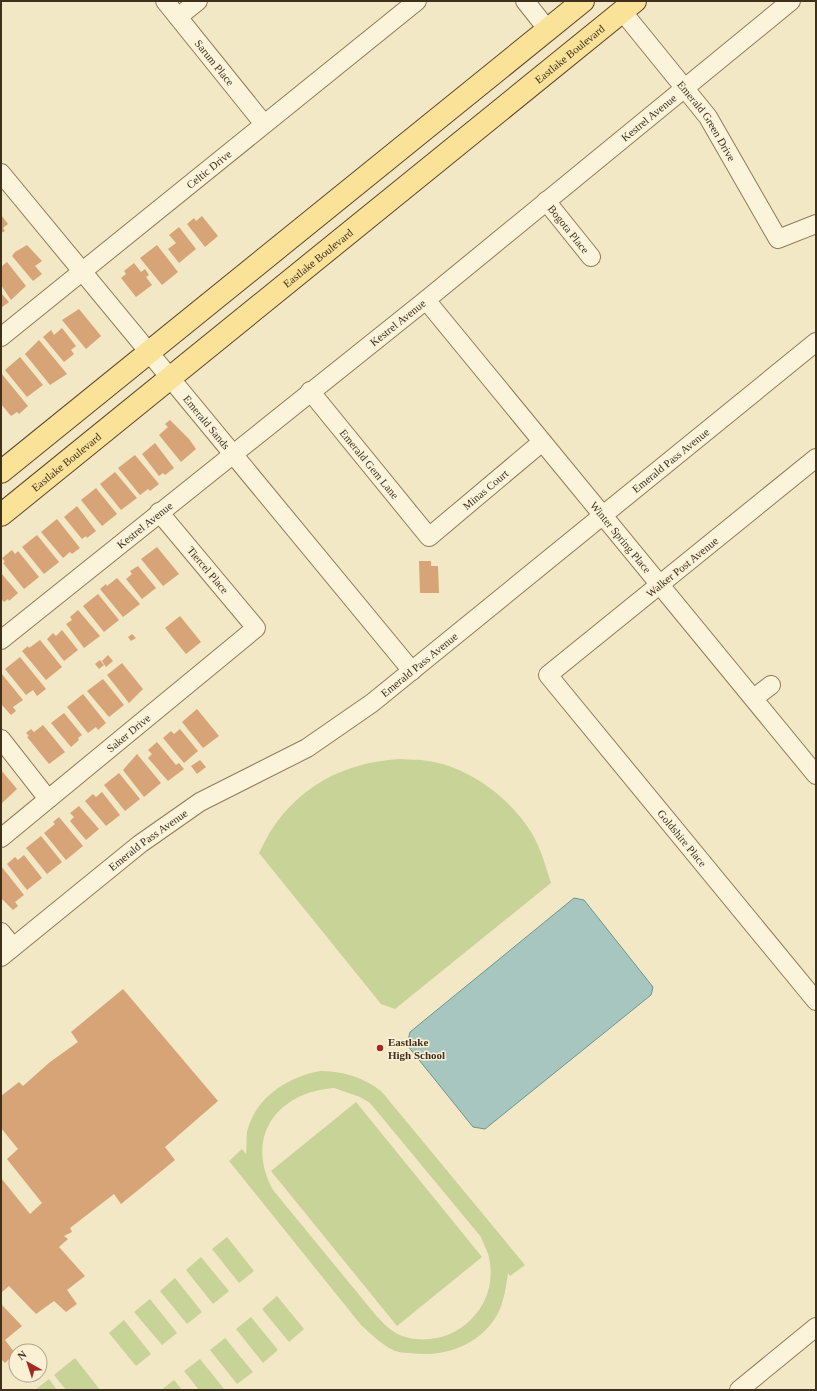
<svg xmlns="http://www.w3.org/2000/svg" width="817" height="1391" font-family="'Times New Roman',serif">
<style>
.green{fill:#c8d397;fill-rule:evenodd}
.water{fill:#a7c6bf;stroke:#6c968e}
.building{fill:#d6a476}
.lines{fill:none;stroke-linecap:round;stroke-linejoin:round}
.minor-casing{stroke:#917a58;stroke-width:20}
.major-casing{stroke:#5f472c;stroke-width:24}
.minor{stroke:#fcf4da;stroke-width:18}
.major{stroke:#fae299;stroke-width:22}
.poi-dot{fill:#a72820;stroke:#faf1d5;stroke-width:1.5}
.labels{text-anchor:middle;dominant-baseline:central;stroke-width:3;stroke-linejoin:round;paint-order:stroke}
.street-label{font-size:11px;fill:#3f301e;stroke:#faf1d5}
.poi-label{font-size:11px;font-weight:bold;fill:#3f301e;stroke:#faf1d5;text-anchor:start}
</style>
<rect width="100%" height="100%" fill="#f3e8c5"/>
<!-- green -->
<g class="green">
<path d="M400 759C409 760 419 759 428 761 469 767 509 797 531 832 541 848 545 865 551 883L395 1009 381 1004 259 853C264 844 268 834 274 826 304 783 348 762 400 759Z"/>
<path d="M320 1071C343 1071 364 1077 382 1092L525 1265 510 1276 508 1273C506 1286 504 1303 497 1315 480 1345 444 1358 410 1353 403 1353 395 1352 389 1348 379 1342 370 1333 361 1325L229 1161 242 1149 246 1154C247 1147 246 1139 247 1132 255 1098 287 1077 320 1071ZM334 1088 360 1097 370 1103 481 1237C483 1243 486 1248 488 1254 503 1306 453 1353 402 1336 391 1332 382 1322 374 1313L273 1190C244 1137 277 1092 334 1088Z"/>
<polygon points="356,1102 482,1257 397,1326 271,1171"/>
<polygon points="227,1237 254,1271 239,1283 212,1249"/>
<polygon points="201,1257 229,1291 213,1304 186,1270"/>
<polygon points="175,1278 202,1312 187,1324 160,1291"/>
<polygon points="277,1296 304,1329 289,1342 262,1309"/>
<polygon points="150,1299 177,1333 162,1345 134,1312"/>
<polygon points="251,1317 278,1350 263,1363 236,1329"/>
<polygon points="124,1320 151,1354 136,1366 109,1333"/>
<polygon points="225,1338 253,1372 237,1384 210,1350"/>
<polygon points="75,1358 100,1390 66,1390 54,1375"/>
<polygon points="200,1359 225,1390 199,1390 184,1371"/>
<polygon points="49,1379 57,1390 35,1390"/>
<polygon points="174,1380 182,1390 161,1390"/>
</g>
<!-- water -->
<polygon class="water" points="574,898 584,900 653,987 651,995 485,1129 473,1127 407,1045 410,1032"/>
<!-- building -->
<g class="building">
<polygon points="1,215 8,224 3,228 5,231 1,233"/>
<polygon points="202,216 218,236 205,247 187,224 194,218 196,221"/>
<polygon points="179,227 196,249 179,263 168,249 176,243 169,235"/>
<polygon points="27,245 42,261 35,266 42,274 33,281 12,256 15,252"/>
<polygon points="157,245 178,272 162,285 140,258"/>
<polygon points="7,262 26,286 11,300 1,285 1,267"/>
<polygon points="134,263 141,272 145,269 149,275 146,277 152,285 136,297 121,278 126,274 124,271"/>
<polygon points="1,293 9,302 1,308"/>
<polygon points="79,309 101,336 86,349 62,320"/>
<polygon points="62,328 76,346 71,350 74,354 64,362 43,337 51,330 54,335"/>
<polygon points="39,340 67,374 50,385 25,354"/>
<polygon points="20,357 43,385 27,397 5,370"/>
<polygon points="1,373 28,406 19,414 17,412 11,416 1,404"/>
<polygon points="170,420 189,439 196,449 181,462 159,435 168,427 165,424"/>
<polygon points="155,443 174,468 165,475 163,473 159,476 142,454"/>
<polygon points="135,455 159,484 150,491 148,489 140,495 118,468"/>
<polygon points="115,472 137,498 121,510 100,484"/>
<polygon points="96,488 117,514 102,526 81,500"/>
<polygon points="77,506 96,531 87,538 86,536 82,539 64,517"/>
<polygon points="57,519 80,548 72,554 70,552 63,558 41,532"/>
<polygon points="37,535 59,562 44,574 22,547"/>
<polygon points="157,547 179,574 163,586 141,559"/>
<polygon points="12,550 15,554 18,551 39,577 24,589 3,563 5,562 2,558"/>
<polygon points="419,561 431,561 431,566 438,566 439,593 420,593"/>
<polygon points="138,566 156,588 142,599 126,579 132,574 130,571"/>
<polygon points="1,573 18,593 9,601 8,599 4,602 1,599"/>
<polygon points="117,578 140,604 123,617 100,589 106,584 107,586"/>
<polygon points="98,594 119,620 104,632 83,606"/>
<polygon points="78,610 100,636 84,648 66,624 72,620 70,617"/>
<polygon points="180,616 201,642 186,654 165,628"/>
<polygon points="62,630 78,650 64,661 47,639 53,633 56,636"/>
<polygon points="132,634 136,638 131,641 128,637"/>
<polygon points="40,640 62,667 46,680 22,651 28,646 29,648"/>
<polygon points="108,655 113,661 106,667 102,661"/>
<polygon points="20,657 46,689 37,696 33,690 26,695 5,669"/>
<polygon points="100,660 104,665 99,669 95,664"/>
<polygon points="122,663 143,689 129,703 107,675"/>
<polygon points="1,673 23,700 13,707 16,711 11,715 1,704"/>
<polygon points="103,679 124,705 109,717 87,691"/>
<polygon points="83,694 106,723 98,730 96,727 88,733 67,707"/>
<polygon points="197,709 219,736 203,748 182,722"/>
<polygon points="64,713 82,735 78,738 79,740 71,747 51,723"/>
<polygon points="43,725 65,752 49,764 27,737 29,736 26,733 31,729 34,732"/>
<polygon points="180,729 198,751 184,763 163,738 171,731 174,734"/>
<polygon points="157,742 176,765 179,763 184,769 168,781 148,758 152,754 148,750"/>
<polygon points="137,754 161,783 144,797 123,770"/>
<polygon points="200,760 206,767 197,774 191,766"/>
<polygon points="1,770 17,789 1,804"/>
<polygon points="119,773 140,799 125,811 104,785"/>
<polygon points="102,792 120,815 106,826 85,801 93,794 96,797"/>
<polygon points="79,806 99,829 86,840 70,821 74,817 70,813"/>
<polygon points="59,817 83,846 66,860 44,833 55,824 53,822"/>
<polygon points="41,836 62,862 47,874 26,848"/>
<polygon points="24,855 42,878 27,890 7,864 15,857 18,860"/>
<polygon points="1,866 24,895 15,902 18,906 13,910 1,898"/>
<polygon points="123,989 218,1101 165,1147 175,1160 121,1204 114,1194 70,1228 72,1232 64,1236 68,1239 59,1247 85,1276 67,1290 77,1304 66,1312 54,1301 36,1314 9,1286 1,1293 1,1178 30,1214 42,1203 7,1159 18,1149 1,1128 1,1096 19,1082 23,1086 50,1062 78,1042 71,1032"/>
<polygon points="1,1304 22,1326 5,1340 15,1353 5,1363 1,1359"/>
</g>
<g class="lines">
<!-- minor casing -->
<g class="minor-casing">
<g id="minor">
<path id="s1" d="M165 1 264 124"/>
<polyline points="525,1 548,30"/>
<path id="s2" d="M622 11 708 117 778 239 816 224"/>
<polyline points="178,17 198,1"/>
<path id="s3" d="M1 173 412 671"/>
<path id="s4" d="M546 201 591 257"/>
<path id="s5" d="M426 300 816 775"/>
<path id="s6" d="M1 337 417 1"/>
<path id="s7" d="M310 391 429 537 542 442"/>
<path id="s8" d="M816 458 548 675 816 1001"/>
<path id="s9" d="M1 640 426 300 791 1"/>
<polyline points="754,698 771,685"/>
<polyline points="1,739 48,799"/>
<path id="s10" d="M1 838 256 628 159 512"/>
<polyline points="1,932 13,947"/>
<path id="s11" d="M1 957 140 844 200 802 307 748 372 703 816 342"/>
<polyline points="739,1390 816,1327"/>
</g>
</g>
<!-- major casing -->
<g class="major-casing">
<g id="major">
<polyline points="1,472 583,1"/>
<path id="s12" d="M1 515 635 1"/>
</g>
</g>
<!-- minor -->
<use href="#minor" class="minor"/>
<!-- major -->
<use href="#major" class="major"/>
</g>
<!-- markers -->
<circle class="poi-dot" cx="380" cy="1048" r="4"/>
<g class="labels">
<!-- street labels -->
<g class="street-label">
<text stroke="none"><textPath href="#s12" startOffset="732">Eastlake Boulevard</textPath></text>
<text stroke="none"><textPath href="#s1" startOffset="79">Sarum Place</textPath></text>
<text stroke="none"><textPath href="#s9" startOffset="832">Kestrel Avenue</textPath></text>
<text stroke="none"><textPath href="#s2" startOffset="139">Emerald Green Drive</textPath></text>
<text stroke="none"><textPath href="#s6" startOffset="267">Celtic Drive</textPath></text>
<text stroke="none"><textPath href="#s4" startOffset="36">Bogota Place</textPath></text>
<text stroke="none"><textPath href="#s12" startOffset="408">Eastlake Boulevard</textPath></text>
<text stroke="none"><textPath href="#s9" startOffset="508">Kestrel Avenue</textPath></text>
<text stroke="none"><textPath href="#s3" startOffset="323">Emerald Sands</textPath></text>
<text stroke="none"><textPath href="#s11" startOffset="836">Emerald Pass Avenue</textPath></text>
<text stroke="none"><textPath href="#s12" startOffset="84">Eastlake Boulevard</textPath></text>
<text stroke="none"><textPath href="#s7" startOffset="94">Emerald Gem Lane</textPath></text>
<text stroke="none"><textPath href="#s7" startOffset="262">Minas Court</textPath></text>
<text stroke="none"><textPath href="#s9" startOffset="184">Kestrel Avenue</textPath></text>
<text stroke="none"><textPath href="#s5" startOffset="307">Winter Spring Place</textPath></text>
<text transform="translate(682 567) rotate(-39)">Walker Post Avenue</text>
<text transform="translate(208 570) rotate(50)">Tiercel Place</text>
<text stroke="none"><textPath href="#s11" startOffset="512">Emerald Pass Avenue</textPath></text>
<text stroke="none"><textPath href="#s10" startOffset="165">Saker Drive</textPath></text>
<text stroke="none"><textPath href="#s8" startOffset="556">Goldshire Place</textPath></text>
<text stroke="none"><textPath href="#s11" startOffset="188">Emerald Pass Avenue</textPath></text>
</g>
<!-- poi labels -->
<g class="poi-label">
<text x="388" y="1042">Eastlake<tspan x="388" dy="13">High School</tspan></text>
</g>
</g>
<!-- border -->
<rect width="817" height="1391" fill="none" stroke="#3f301e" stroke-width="4"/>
<!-- north arrow -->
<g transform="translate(28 1363) rotate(321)"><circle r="19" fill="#faf1d5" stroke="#afa48c"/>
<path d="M0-3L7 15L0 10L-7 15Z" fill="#a72820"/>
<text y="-6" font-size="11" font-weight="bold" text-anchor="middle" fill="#3f301e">N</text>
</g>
</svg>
